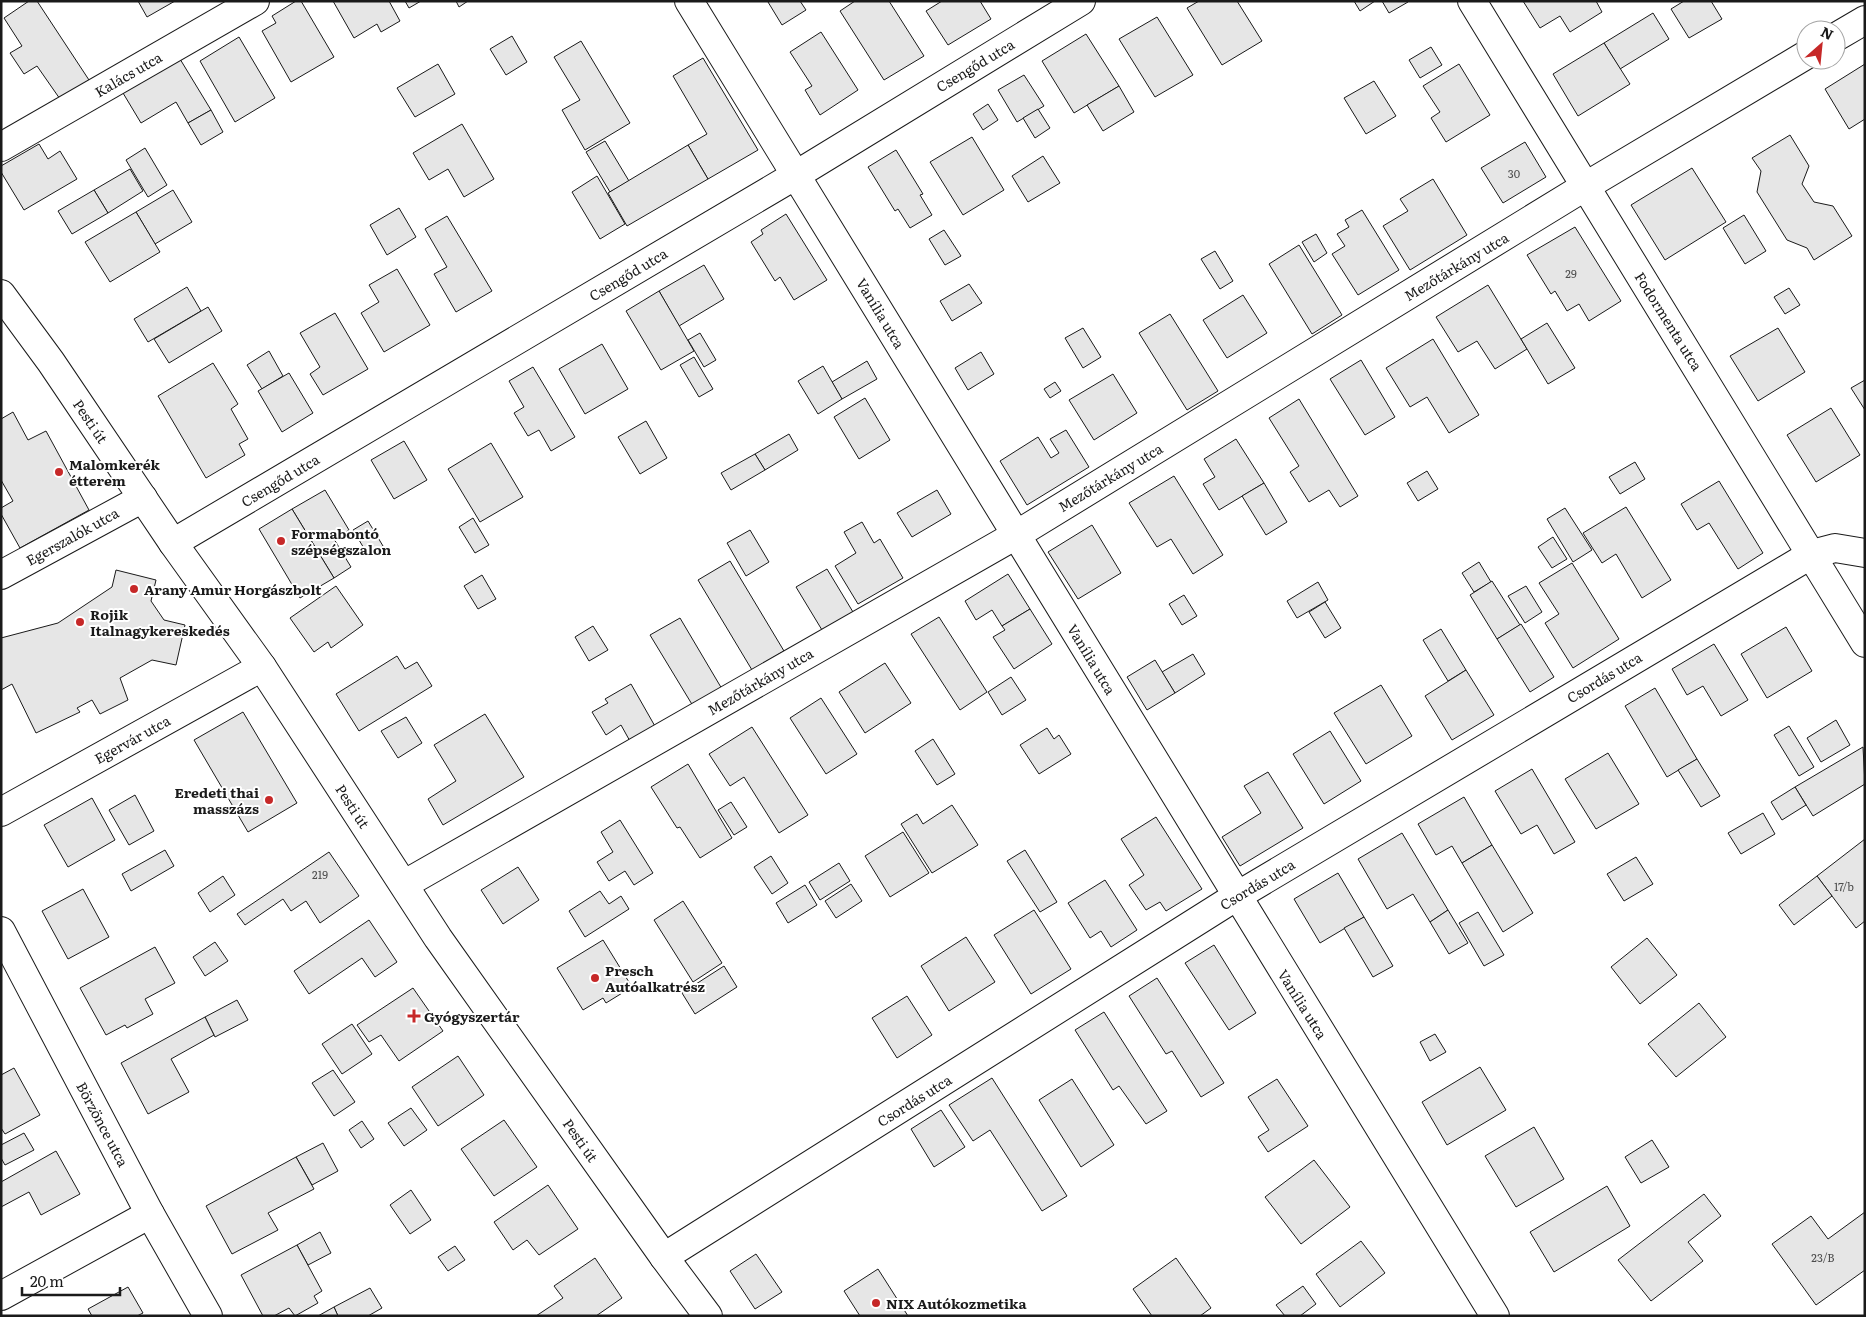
<svg xmlns="http://www.w3.org/2000/svg" width="1866" height="1317" font-family="Literata,serif">
<style>
.building{fill:#e6e6e6;stroke:#1a1a1a}
.lines{fill:none;stroke-linecap:round;stroke-linejoin:round}
.minor-casing{stroke:#1a1a1a;stroke-width:30}
.major-casing{stroke:#1a1a1a;stroke-width:30}
.minor{stroke:#fff;stroke-width:28}
.major{stroke:#fff;stroke-width:28}
.poi-dot{fill:#c62828;stroke:#fff;stroke-width:2}
.labels{text-anchor:middle;dominant-baseline:central;stroke-width:4;stroke-linejoin:round;paint-order:stroke}
.number-label{font-size:11px;fill:#4d4d4d}
.street-label{font-size:14px;fill:#1a1a1a;stroke:#fff}
.poi-label{font-size:14px;font-weight:bold;fill:#1a1a1a;stroke:#fff;text-anchor:start}
</style>
<rect width="100%" height="100%" fill="#fff"/>
<!-- building -->
<g class="building">
<polygon points="29,1 37,1 89,80 60,99 37,66 24,74 10,53 22,46 4,18"/>
<polygon points="138,1 175,1 147,17"/>
<polygon points="296,1 301,1 334,57 291,82 262,31 276,23 272,16"/>
<polygon points="333,1 389,1 400,21 381,32 377,24 354,38"/>
<polygon points="405,1 421,1 409,8"/>
<polygon points="456,1 468,1 459,7"/>
<polygon points="770,1 800,1 806,10 782,25 768,2"/>
<polygon points="855,1 889,1 924,56 884,80 840,11"/>
<polygon points="942,1 980,1 991,19 948,45 926,11"/>
<polygon points="1199,1 1237,1 1262,41 1222,65 1187,8"/>
<polygon points="1354,1 1375,1 1360,11"/>
<polygon points="1382,1 1408,1 1408,2 1389,13"/>
<polygon points="1523,1 1596,1 1602,12 1570,32 1560,16 1540,28"/>
<polygon points="1684,1 1711,1 1722,19 1689,38 1671,9"/>
<polygon points="1653,13 1669,39 1620,69 1604,43"/>
<polygon points="1157,17 1193,75 1155,97 1119,39"/>
<polygon points="821,32 858,90 820,115 805,90 812,86 790,52"/>
<polygon points="1086,34 1119,86 1074,113 1042,61"/>
<polygon points="512,36 527,62 506,75 490,49"/>
<polygon points="239,37 275,98 235,122 200,61"/>
<polygon points="581,41 630,123 585,150 562,110 580,100 554,57"/>
<polygon points="1604,43 1630,84 1578,116 1553,74"/>
<polygon points="1431,47 1442,65 1420,78 1409,60"/>
<polygon points="703,58 758,150 708,179 688,145 707,134 673,76"/>
<polygon points="180,59 211,110 188,123 176,102 141,123 123,93"/>
<polygon points="438,64 455,94 415,117 397,88"/>
<polygon points="1459,64 1490,115 1446,142 1431,118 1440,112 1423,86"/>
<polygon points="1865,64 1865,119 1849,129 1825,89"/>
<polygon points="1024,75 1044,106 1017,122 998,90"/>
<polygon points="1374,81 1396,116 1366,134 1344,98"/>
<polygon points="1119,86 1134,112 1103,131 1087,105"/>
<polygon points="988,104 998,120 983,130 973,114"/>
<polygon points="1038,109 1050,128 1035,138 1023,118"/>
<polygon points="211,110 223,132 201,145 188,123"/>
<polygon points="462,124 494,179 464,197 448,169 429,180 413,153"/>
<polygon points="1790,135 1809,166 1802,184 1814,202 1833,206 1852,236 1814,260 1807,248 1787,240 1757,192 1761,171 1752,158"/>
<polygon points="972,137 1004,190 963,215 930,162"/>
<polygon points="605,141 629,181 610,192 586,152"/>
<polygon points="1525,142 1546,177 1503,203 1481,168"/>
<polygon points="39,144 48,159 60,151 77,179 24,210 1,172 1,166"/>
<polygon points="688,145 708,179 627,226 608,193"/>
<polygon points="145,148 167,185 148,197 126,160"/>
<polygon points="896,150 923,194 920,195 932,215 910,228 898,209 895,211 868,167"/>
<polygon points="1043,156 1060,183 1028,202 1012,176"/>
<polygon points="1692,168 1726,222 1665,260 1631,205"/>
<polygon points="130,169 143,191 108,213 94,190"/>
<polygon points="597,176 625,224 600,239 572,192"/>
<polygon points="1433,179 1467,235 1410,270 1383,226 1408,211 1400,199"/>
<polygon points="94,190 108,213 72,234 58,211"/>
<polygon points="173,190 192,222 155,244 136,212"/>
<polygon points="399,208 416,237 387,255 370,225"/>
<polygon points="1362,210 1399,270 1358,295 1332,254 1345,246 1337,234 1349,227 1345,220"/>
<polygon points="136,212 160,252 110,282 85,242"/>
<polygon points="786,214 827,280 794,300 780,277 775,281 751,242 763,234 761,230"/>
<polygon points="1744,215 1766,251 1745,264 1723,228"/>
<polygon points="447,216 492,291 456,312 434,274 447,267 425,229"/>
<polygon points="1575,227 1621,301 1589,321 1579,304 1567,311 1555,291 1551,294 1527,255"/>
<polygon points="944,230 961,256 945,265 929,239"/>
<polygon points="1316,234 1327,253 1314,262 1302,242"/>
<polygon points="1299,245 1342,315 1312,334 1269,264"/>
<polygon points="1215,251 1233,281 1220,289 1201,259"/>
<polygon points="704,265 724,299 679,326 659,291"/>
<polygon points="397,269 430,325 384,352 361,313 379,302 369,285"/>
<polygon points="969,284 982,303 952,321 940,301"/>
<polygon points="1488,285 1527,349 1495,369 1477,341 1458,352 1436,317"/>
<polygon points="187,287 201,311 148,342 134,319"/>
<polygon points="1789,288 1800,305 1785,314 1774,297"/>
<polygon points="659,291 694,351 661,370 626,311"/>
<polygon points="1243,295 1267,333 1227,358 1203,320"/>
<polygon points="208,307 222,331 169,363 154,339"/>
<polygon points="335,313 368,369 323,395 310,374 320,367 300,333"/>
<polygon points="1170,314 1218,391 1187,410 1139,333"/>
<polygon points="1547,323 1575,368 1548,384 1521,339"/>
<polygon points="1083,328 1101,357 1083,368 1065,338"/>
<polygon points="1778,328 1805,372 1758,401 1730,356"/>
<polygon points="700,333 716,360 704,367 688,340"/>
<polygon points="1433,339 1479,415 1449,433 1427,397 1410,407 1386,368"/>
<polygon points="602,344 628,389 585,414 559,369"/>
<polygon points="269,351 283,376 262,389 247,365"/>
<polygon points="981,352 994,374 968,390 955,368"/>
<polygon points="694,357 713,389 699,397 680,365"/>
<polygon points="1361,360 1395,417 1365,435 1330,379"/>
<polygon points="867,361 877,379 842,399 832,382"/>
<polygon points="213,363 238,404 231,409 248,439 239,444 245,455 206,478 158,396"/>
<polygon points="823,366 842,399 818,414 798,381"/>
<polygon points="533,367 575,437 551,451 539,430 528,436 514,413 524,407 509,381"/>
<polygon points="289,373 313,413 282,432 258,391"/>
<polygon points="1113,374 1137,413 1094,440 1069,400"/>
<polygon points="1865,380 1865,410 1851,388"/>
<polygon points="1055,382 1061,391 1050,398 1044,389"/>
<polygon points="865,398 890,440 859,459 834,417"/>
<polygon points="1299,399 1358,496 1340,507 1329,490 1309,502 1290,472 1299,466 1269,418"/>
<polygon points="1831,408 1860,455 1816,482 1787,435"/>
<polygon points="13,412 28,440 46,431 89,510 20,548 1,514 1,508 13,501 1,480 1,419"/>
<polygon points="646,421 667,458 640,474 618,437"/>
<polygon points="1066,430 1089,467 1027,505 1000,461 1038,437 1051,458 1059,453 1050,439"/>
<polygon points="789,434 798,450 765,470 755,454"/>
<polygon points="1236,439 1264,483 1219,510 1203,484 1215,477 1204,459"/>
<polygon points="404,441 427,480 394,499 371,460"/>
<polygon points="491,443 523,497 480,522 448,469"/>
<polygon points="755,454 765,470 731,490 721,473"/>
<polygon points="1635,462 1645,479 1620,494 1609,477"/>
<polygon points="1427,471 1438,489 1418,501 1407,483"/>
<polygon points="1174,476 1223,555 1193,574 1171,539 1157,547 1129,503"/>
<polygon points="1719,481 1763,553 1738,569 1709,523 1697,530 1681,504"/>
<polygon points="1264,483 1287,522 1266,535 1242,496"/>
<polygon points="325,490 349,530 334,539 351,567 334,578 292,509"/>
<polygon points="937,490 951,514 912,537 897,513"/>
<polygon points="1626,507 1671,580 1642,598 1616,554 1602,563 1583,533"/>
<polygon points="1565,508 1592,550 1573,562 1547,519"/>
<polygon points="292,509 334,578 300,598 259,529"/>
<polygon points="473,518 489,545 475,553 459,527"/>
<polygon points="368,521 383,546 368,555 353,530"/>
<polygon points="862,522 874,543 880,539 903,578 858,604 835,566 856,553 844,532"/>
<polygon points="1092,525 1121,573 1078,599 1048,552"/>
<polygon points="750,530 769,562 746,576 727,543"/>
<polygon points="1553,537 1567,559 1552,568 1538,547"/>
<polygon points="730,561 784,651 752,670 698,580"/>
<polygon points="1479,562 1491,582 1474,592 1462,573"/>
<polygon points="1572,563 1619,639 1573,668 1545,623 1559,614 1539,583"/>
<polygon points="827,569 853,612 822,630 796,587"/>
<polygon points="116,570 156,580 151,601 164,620 185,625 176,665 152,660 120,678 128,700 100,714 92,700 77,708 80,712 36,733 12,684 1,690 1,638 58,623 112,587"/>
<polygon points="1008,574 1030,609 1002,626 992,610 976,620 965,601"/>
<polygon points="482,575 496,599 478,609 464,586"/>
<polygon points="1492,581 1520,625 1497,639 1470,595"/>
<polygon points="1318,582 1328,600 1297,618 1287,601"/>
<polygon points="336,586 363,625 331,648 328,642 314,652 290,618"/>
<polygon points="1526,586 1542,612 1525,623 1508,596"/>
<polygon points="1184,595 1197,616 1182,625 1169,604"/>
<polygon points="1325,602 1341,628 1325,638 1309,612"/>
<polygon points="1030,609 1052,644 1014,669 993,637 1005,630 1002,626"/>
<polygon points="939,617 987,692 960,710 911,634"/>
<polygon points="680,618 722,689 693,706 650,635"/>
<polygon points="1521,624 1554,677 1530,692 1497,639"/>
<polygon points="593,626 608,650 589,661 575,637"/>
<polygon points="1786,627 1812,671 1767,698 1741,654"/>
<polygon points="1441,629 1466,670 1448,681 1423,640"/>
<polygon points="1714,644 1748,700 1721,716 1703,686 1687,695 1672,669"/>
<polygon points="1193,654 1205,674 1175,693 1162,672"/>
<polygon points="397,656 405,669 417,662 432,686 359,731 336,694"/>
<polygon points="1155,660 1175,693 1147,710 1127,677"/>
<polygon points="885,663 911,703 865,733 839,692"/>
<polygon points="1466,670 1494,715 1452,740 1425,696"/>
<polygon points="1011,677 1026,700 1002,715 988,692"/>
<polygon points="631,684 656,728 631,743 621,725 606,735 592,712 608,703 605,699"/>
<polygon points="1381,685 1412,736 1366,764 1334,713"/>
<polygon points="1655,688 1697,759 1667,777 1625,706"/>
<polygon points="821,698 857,754 826,774 790,718"/>
<polygon points="243,712 297,803 248,832 194,740"/>
<polygon points="485,714 524,777 443,825 428,799 456,781 434,745"/>
<polygon points="406,717 422,743 398,758 381,731"/>
<polygon points="1836,720 1850,745 1821,762 1807,738"/>
<polygon points="1789,726 1814,767 1799,776 1774,735"/>
<polygon points="752,727 808,815 779,833 744,777 730,786 709,754"/>
<polygon points="1047,728 1054,739 1059,735 1071,754 1039,774 1020,745"/>
<polygon points="1330,731 1361,781 1324,804 1293,754"/>
<polygon points="933,739 955,774 937,785 915,751"/>
<polygon points="1863,747 1865,784 1813,816 1795,787"/>
<polygon points="1608,753 1639,804 1596,829 1565,779"/>
<polygon points="1697,759 1720,796 1701,807 1678,770"/>
<polygon points="688,764 732,838 700,858 680,827 677,828 651,787"/>
<polygon points="1532,769 1575,842 1554,854 1537,825 1521,834 1495,791"/>
<polygon points="1268,772 1303,828 1240,866 1222,837 1261,813 1244,786"/>
<polygon points="1795,787 1806,805 1782,820 1771,802"/>
<polygon points="135,795 154,831 129,845 109,810"/>
<polygon points="1464,797 1492,845 1462,863 1452,846 1436,855 1418,824"/>
<polygon points="92,798 115,840 68,867 44,825"/>
<polygon points="731,802 747,827 734,835 718,810"/>
<polygon points="952,805 978,845 932,873 901,824 917,814 923,824"/>
<polygon points="1763,813 1775,834 1741,854 1728,833"/>
<polygon points="1156,817 1202,889 1166,911 1160,902 1146,910 1129,885 1144,875 1121,839"/>
<polygon points="620,820 653,873 634,885 625,871 609,881 597,862 613,852 601,832"/>
<polygon points="903,832 929,873 890,897 865,856"/>
<polygon points="1402,833 1448,910 1430,922 1413,894 1387,909 1358,859"/>
<polygon points="1865,839 1865,921 1856,928 1817,876"/>
<polygon points="1492,845 1533,913 1503,932 1462,863"/>
<polygon points="165,850 174,866 131,891 122,874"/>
<polygon points="1025,850 1057,902 1040,912 1007,861"/>
<polygon points="329,852 359,896 320,923 306,901 291,911 283,899 245,925 237,914"/>
<polygon points="771,856 788,883 772,894 754,867"/>
<polygon points="1636,857 1653,884 1624,901 1607,874"/>
<polygon points="839,863 850,881 820,900 809,882"/>
<polygon points="518,867 539,900 503,924 481,890"/>
<polygon points="1338,873 1364,917 1320,943 1294,899"/>
<polygon points="223,876 235,895 210,912 198,893"/>
<polygon points="1817,876 1832,896 1794,925 1779,905"/>
<polygon points="1105,880 1137,930 1111,947 1101,931 1090,938 1068,903"/>
<polygon points="851,884 862,901 836,918 825,901"/>
<polygon points="805,885 817,905 788,923 776,903"/>
<polygon points="83,889 109,937 68,959 42,911"/>
<polygon points="600,891 609,904 621,896 629,909 585,937 569,911"/>
<polygon points="683,901 722,963 693,982 654,920"/>
<polygon points="1034,910 1071,969 1031,994 994,935"/>
<polygon points="1448,910 1468,943 1449,954 1430,922"/>
<polygon points="1478,912 1504,955 1484,966 1459,923"/>
<polygon points="1364,917 1393,966 1373,977 1344,928"/>
<polygon points="369,920 397,962 375,977 362,958 309,994 294,971"/>
<polygon points="966,937 995,982 949,1011 921,966"/>
<polygon points="1647,938 1677,975 1640,1004 1611,967"/>
<polygon points="603,940 632,987 606,1003 603,998 583,1010 557,968"/>
<polygon points="215,942 228,961 205,976 193,957"/>
<polygon points="1214,945 1256,1013 1229,1030 1185,963"/>
<polygon points="155,947 175,983 145,999 153,1014 127,1028 125,1025 106,1035 80,988"/>
<polygon points="724,966 737,987 695,1014 682,993"/>
<polygon points="1157,978 1224,1083 1201,1097 1172,1051 1166,1054 1129,996"/>
<polygon points="413,988 443,1031 399,1061 381,1035 369,1042 357,1025"/>
<polygon points="907,996 932,1035 897,1058 872,1018"/>
<polygon points="237,1000 248,1020 215,1037 205,1017"/>
<polygon points="1699,1003 1726,1037 1676,1077 1648,1044"/>
<polygon points="1104,1012 1167,1111 1146,1124 1119,1086 1113,1090 1075,1030"/>
<polygon points="205,1017 214,1035 171,1059 189,1092 148,1114 121,1063"/>
<polygon points="352,1024 372,1054 342,1074 322,1044"/>
<polygon points="1435,1034 1446,1052 1430,1061 1420,1042"/>
<polygon points="458,1056 484,1095 438,1126 412,1087"/>
<polygon points="1480,1067 1506,1110 1447,1145 1422,1102"/>
<polygon points="14,1068 40,1115 5,1134 1,1128 1,1075"/>
<polygon points="333,1070 355,1102 334,1116 312,1083"/>
<polygon points="992,1078 1067,1196 1042,1211 990,1130 973,1141 949,1105"/>
<polygon points="1072,1079 1114,1145 1081,1167 1039,1100"/>
<polygon points="1277,1079 1308,1126 1268,1152 1258,1137 1269,1130 1248,1097"/>
<polygon points="411,1108 427,1130 404,1146 388,1123"/>
<polygon points="941,1110 965,1147 934,1167 911,1129"/>
<polygon points="504,1120 537,1167 494,1196 461,1149"/>
<polygon points="362,1121 374,1139 361,1148 349,1130"/>
<polygon points="1534,1127 1564,1179 1516,1207 1485,1156"/>
<polygon points="24,1133 34,1150 5,1165 1,1158 1,1145"/>
<polygon points="1652,1140 1669,1167 1641,1183 1625,1157"/>
<polygon points="323,1143 338,1171 312,1185 296,1157"/>
<polygon points="56,1151 80,1194 41,1215 29,1192 1,1207 1,1182"/>
<polygon points="296,1157 314,1189 268,1213 278,1230 232,1254 206,1206"/>
<polygon points="1314,1160 1350,1207 1301,1244 1265,1197"/>
<polygon points="548,1185 578,1229 539,1255 527,1240 513,1250 494,1222"/>
<polygon points="1607,1186 1630,1226 1554,1272 1530,1232"/>
<polygon points="411,1190 431,1220 410,1234 390,1205"/>
<polygon points="1704,1194 1721,1216 1688,1242 1703,1261 1651,1301 1618,1260"/>
<polygon points="1865,1212 1865,1270 1816,1305 1772,1244 1811,1216 1828,1239"/>
<polygon points="320,1232 331,1253 308,1265 297,1245"/>
<polygon points="1361,1241 1385,1273 1340,1307 1316,1274"/>
<polygon points="297,1245 322,1291 314,1296 318,1303 295,1316 289,1308 274,1316 263,1316 241,1275"/>
<polygon points="455,1246 465,1260 448,1271 438,1257"/>
<polygon points="756,1254 782,1292 755,1309 730,1271"/>
<polygon points="595,1258 622,1298 596,1316 536,1316 563,1298 554,1286"/>
<polygon points="1176,1258 1211,1308 1200,1316 1152,1316 1133,1289"/>
<polygon points="878,1269 908,1316 860,1316 844,1291"/>
<polygon points="1303,1286 1316,1304 1300,1316 1285,1316 1276,1305"/>
<polygon points="128,1287 143,1313 137,1316 92,1316 88,1309"/>
<polygon points="370,1288 382,1308 368,1316 338,1316 334,1307"/>
<polygon points="334,1307 338,1316 318,1316"/>
</g>
<g class="lines">
<!-- minor casing -->
<g class="minor-casing">
<g id="minor">
<polyline points="689,1 1495,1316"/>
<polyline points="1472,1 1865,643"/>
<polyline points="1836,37 1865,20"/>
<polyline points="1,147 255,1"/>
<polyline points="173,543 796,175 1081,1"/>
<polyline points="1,575 143,498"/>
<polyline points="1,812 262,667"/>
<polyline points="405,884 1016,535 1586,186 1806,55"/>
<polyline points="1,931 150,1214 208,1316"/>
<polyline points="664,1257 1237,896 1812,554 1835,548 1865,553"/>
<polyline points="1,1296 150,1214"/>
</g>
</g>
<!-- major casing -->
<g class="major-casing">
<polyline id="major" points="1,294 51,362 173,543 262,667 438,938 664,1257 708,1316"/>
</g>
<!-- minor -->
<use href="#minor" class="minor"/>
<!-- major -->
<use href="#major" class="major"/>
</g>
<!-- markers -->
<g class="poi-dot">
<circle cx="59" cy="472" r="5"/>
<circle cx="281" cy="541" r="5"/>
<circle cx="134" cy="589" r="5"/>
<circle cx="80" cy="622" r="5"/>
<circle cx="269" cy="800" r="5"/>
<circle cx="595" cy="978" r="5"/>
<path d="M411.5 1008.5h5v5h5v5h-5v5h-5v-5h-5v-5h5z"/>
<circle cx="876" cy="1303" r="5"/>
</g>
<g class="labels">
<!-- number labels -->
<g class="number-label">
<text x="1514" y="173">30</text>
<text x="1571" y="273">29</text>
<text x="320" y="874">219</text>
<text x="1844" y="886">17/b</text>
<text x="1823" y="1257">23/B</text>
</g>
<!-- street labels -->
<g class="street-label">
<text transform="translate(975 65) rotate(-31)">Csengőd utca</text>
<text transform="translate(128 74) rotate(-30)">Kalács utca</text>
<text transform="translate(1456 266) rotate(-31)">Mezőtárkány utca</text>
<text transform="translate(628 274) rotate(-31)">Csengőd utca</text>
<text transform="translate(881 313) rotate(59)">Vanília utca</text>
<text transform="translate(1669 321) rotate(58)">Fodormenta utca</text>
<text transform="translate(91 421) rotate(56)">Pesti út</text>
<text transform="translate(1110 477) rotate(-31)">Mezőtárkány utca</text>
<text transform="translate(280 480) rotate(-31)">Csengőd utca</text>
<text transform="translate(72 536) rotate(-29)">Egerszalók utca</text>
<text transform="translate(1092 659) rotate(59)">Vanília utca</text>
<text transform="translate(1604 677) rotate(-31)">Csordás utca</text>
<text transform="translate(760 681) rotate(-30)">Mezőtárkány utca</text>
<text transform="translate(132 739) rotate(-29)">Egervár utca</text>
<text transform="translate(353 806) rotate(57)">Pesti út</text>
<text transform="translate(1257 884) rotate(-31)">Csordás utca</text>
<text transform="translate(1303 1004) rotate(58)">Vanília utca</text>
<text transform="translate(914 1100) rotate(-32)">Csordás utca</text>
<text transform="translate(103 1124) rotate(62)">Börzönce utca</text>
<text transform="translate(581 1140) rotate(55)">Pesti út</text>
</g>
<!-- poi labels -->
<g class="poi-label">
<text x="69" y="464">Malomkerék<tspan x="69" dy="16">étterem</tspan></text>
<text x="291" y="533">Formabontó<tspan x="291" dy="16">szépségszalon</tspan></text>
<text x="144" y="589">Arany Amur Horgászbolt</text>
<text x="90" y="614">Rojik<tspan x="90" dy="16">Italnagykereskedés</tspan></text>
<text x="259" y="792" text-anchor="end">Eredeti thai<tspan x="259" dy="16">masszázs</tspan></text>
<text x="605" y="970">Presch<tspan x="605" dy="16">Autóalkatrész</tspan></text>
<text x="424" y="1016">Gyógyszertár</text>
<text x="886" y="1303">NIX Autókozmetika</text>
</g>
</g>
<!-- border -->
<rect width="1866" height="1317" fill="none" stroke="#1a1a1a" stroke-width="5"/>
<!-- north arrow -->
<g transform="translate(1821 45) rotate(27)"><circle r="24" fill="#ffffff" stroke="#a3a3a3"/>
<path d="M0-4L9 19L0 12L-9 19Z" fill="#c62828"/>
<text y="-8" font-size="14" font-weight="bold" text-anchor="middle" fill="#1a1a1a">N</text>
</g>
<!-- scale -->
<path d="M22 1287v8h98v-8" fill="none" stroke="#1a1a1a" stroke-width="2.5"/>
<text x="30" y="1287" font-size="15" fill="#1a1a1a" stroke="#ffffff" stroke-width="4" paint-order="stroke">20 m</text>
</svg>
